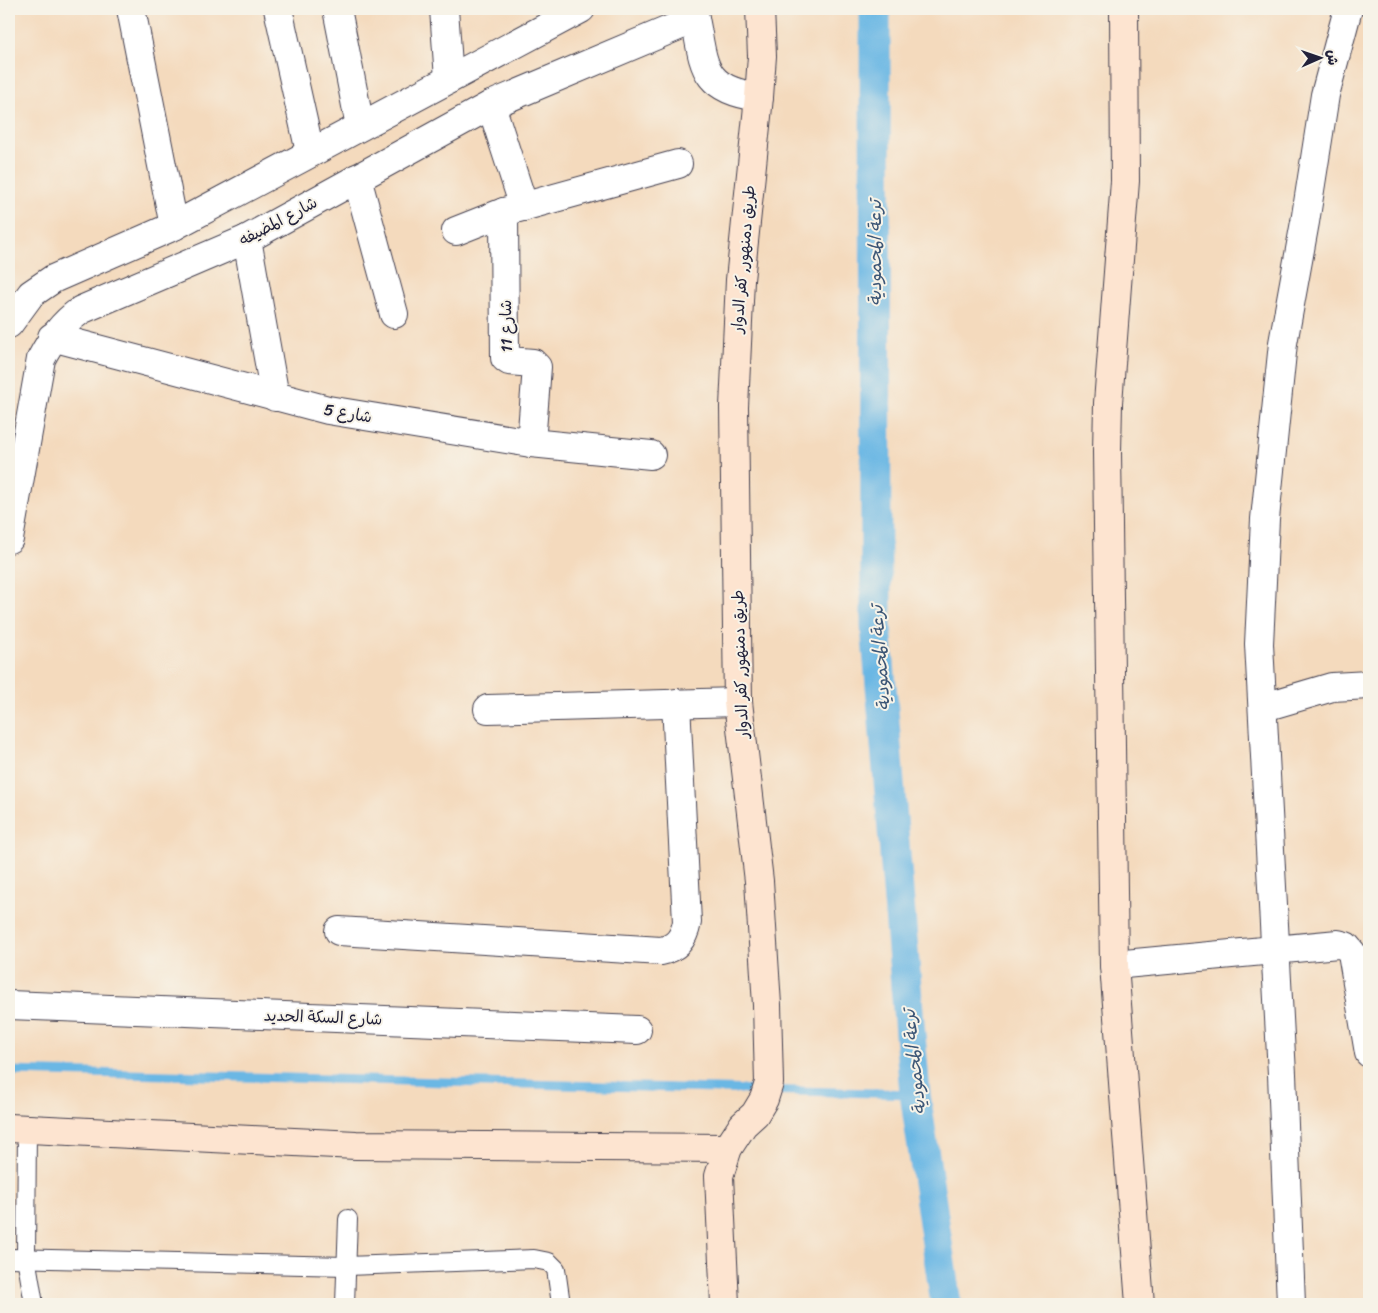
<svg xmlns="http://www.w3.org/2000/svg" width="1378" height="1313" font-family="Sriracha,'Playpen Sans Arabic',sans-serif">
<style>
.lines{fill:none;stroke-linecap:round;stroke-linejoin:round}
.stream{stroke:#6bb7e4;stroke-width:9}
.canal{stroke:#6bb7e4;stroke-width:31}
.lane-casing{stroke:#423e4e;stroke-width:20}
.street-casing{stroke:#423e4e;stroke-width:30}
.secondary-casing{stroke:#423e4e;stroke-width:30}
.lane{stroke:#fff;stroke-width:18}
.street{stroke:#fff;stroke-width:28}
.secondary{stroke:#fde4d0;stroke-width:28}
.labels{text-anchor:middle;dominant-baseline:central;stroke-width:4;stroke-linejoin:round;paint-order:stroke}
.street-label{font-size:16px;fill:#22223b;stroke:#f7f3e8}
.water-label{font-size:18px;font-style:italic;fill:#3c5676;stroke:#f7f3e8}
</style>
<rect width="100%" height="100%" fill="#f7f3e8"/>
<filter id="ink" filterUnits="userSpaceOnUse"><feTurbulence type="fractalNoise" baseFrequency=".02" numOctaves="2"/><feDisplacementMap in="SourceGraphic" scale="10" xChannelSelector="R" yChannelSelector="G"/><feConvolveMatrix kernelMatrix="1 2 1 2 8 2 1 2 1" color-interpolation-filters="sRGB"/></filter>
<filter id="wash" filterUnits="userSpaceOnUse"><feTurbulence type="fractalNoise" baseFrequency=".0096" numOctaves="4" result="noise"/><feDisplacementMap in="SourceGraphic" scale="20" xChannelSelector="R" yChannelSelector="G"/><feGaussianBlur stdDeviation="1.12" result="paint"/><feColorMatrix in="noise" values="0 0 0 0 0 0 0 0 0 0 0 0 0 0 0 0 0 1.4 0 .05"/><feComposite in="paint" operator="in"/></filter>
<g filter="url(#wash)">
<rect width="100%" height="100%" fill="#f4dabd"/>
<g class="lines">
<!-- stream -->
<polyline class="stream" points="9,1071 915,1094"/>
<!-- canal -->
<polyline class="canal" points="875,9 876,626 915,1094 946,1304"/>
</g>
</g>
<g filter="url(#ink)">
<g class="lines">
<!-- lane casing -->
<g class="lane-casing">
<g id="lane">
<polyline points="27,1128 26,1257 34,1304"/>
<polyline points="9,1258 347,1266 534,1259 549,1262 556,1269 561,1304"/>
<polyline points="345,1304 348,1219"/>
</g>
</g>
<!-- street casing -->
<g class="street-casing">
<g id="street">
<polyline points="131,9 174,226"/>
<polyline points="278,9 310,152"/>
<polyline points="337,9 360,126"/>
<polyline points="444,9 449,79"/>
<path d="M693 9C705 59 696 89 759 97"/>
<polyline points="491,105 524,207"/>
<polyline points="357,178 394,314"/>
<polyline points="504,212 505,358 509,361 533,363 537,367 531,443"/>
<polyline points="456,231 504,212 678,164"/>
<polyline points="247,239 275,397"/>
<polyline points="9,324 31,294 53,279 174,226 581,9"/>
<polyline points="52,337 328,410 531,443 651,455"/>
<path d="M9 539 41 359C52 338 62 324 81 310L247 239 491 105 695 19"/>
<polyline points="1264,707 1332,687 1369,685"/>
<polyline points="488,709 738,702"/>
<path d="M339 931 661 951C677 948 684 938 687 922L676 703"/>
<polyline points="1114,965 1338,944 1346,946 1352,953 1369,1053"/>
<polyline points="9,1005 637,1030"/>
<polyline points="1291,1304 1282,1074 1259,644 1265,519 1283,343 1305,222 1325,95 1348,9"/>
</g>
</g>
<!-- secondary casing -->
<g class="secondary-casing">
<g id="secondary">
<polyline points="1124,9 1125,181 1108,403 1107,452 1114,965 1140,1304"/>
<polyline points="9,1128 356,1145 728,1148"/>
<polyline points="725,1304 719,1176 728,1148 743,1125 755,1114 764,1099 769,1083 767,1005 759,881 738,702 734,407 740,280 759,97 762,56 760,9"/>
</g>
</g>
<!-- lane -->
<use href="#lane" class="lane"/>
<!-- street -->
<use href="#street" class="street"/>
<!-- secondary -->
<use href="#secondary" class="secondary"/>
</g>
</g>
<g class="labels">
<!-- street labels -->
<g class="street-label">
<text transform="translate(278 221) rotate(-28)">شارع المضيفه</text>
<text transform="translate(743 259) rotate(-85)">طريق دمنهور, كفر الدوار</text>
<text transform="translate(506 326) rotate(-91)">شارع 11</text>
<text transform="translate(348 413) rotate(10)">شارع 5</text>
<text transform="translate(740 664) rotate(-92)">طريق دمنهور, كفر الدوار</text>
<text transform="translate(323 1017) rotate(2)">شارع السكة الحديد</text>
</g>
<!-- water labels -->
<g class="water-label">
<text transform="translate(875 253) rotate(-90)">ترعة المحمودية</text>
<text transform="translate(880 658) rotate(-94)">ترعة المحمودية</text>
<text transform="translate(914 1062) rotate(-96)">ترعة المحمودية</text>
</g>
</g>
<!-- margin -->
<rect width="1378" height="1313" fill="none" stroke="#f7f3e8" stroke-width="30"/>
<!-- north arrow -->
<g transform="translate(1320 58) rotate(88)" stroke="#f7f3e8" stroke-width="4" paint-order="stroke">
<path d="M0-4L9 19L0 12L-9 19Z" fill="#22223b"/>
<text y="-8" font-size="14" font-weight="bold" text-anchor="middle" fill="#22223b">ش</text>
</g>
</svg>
